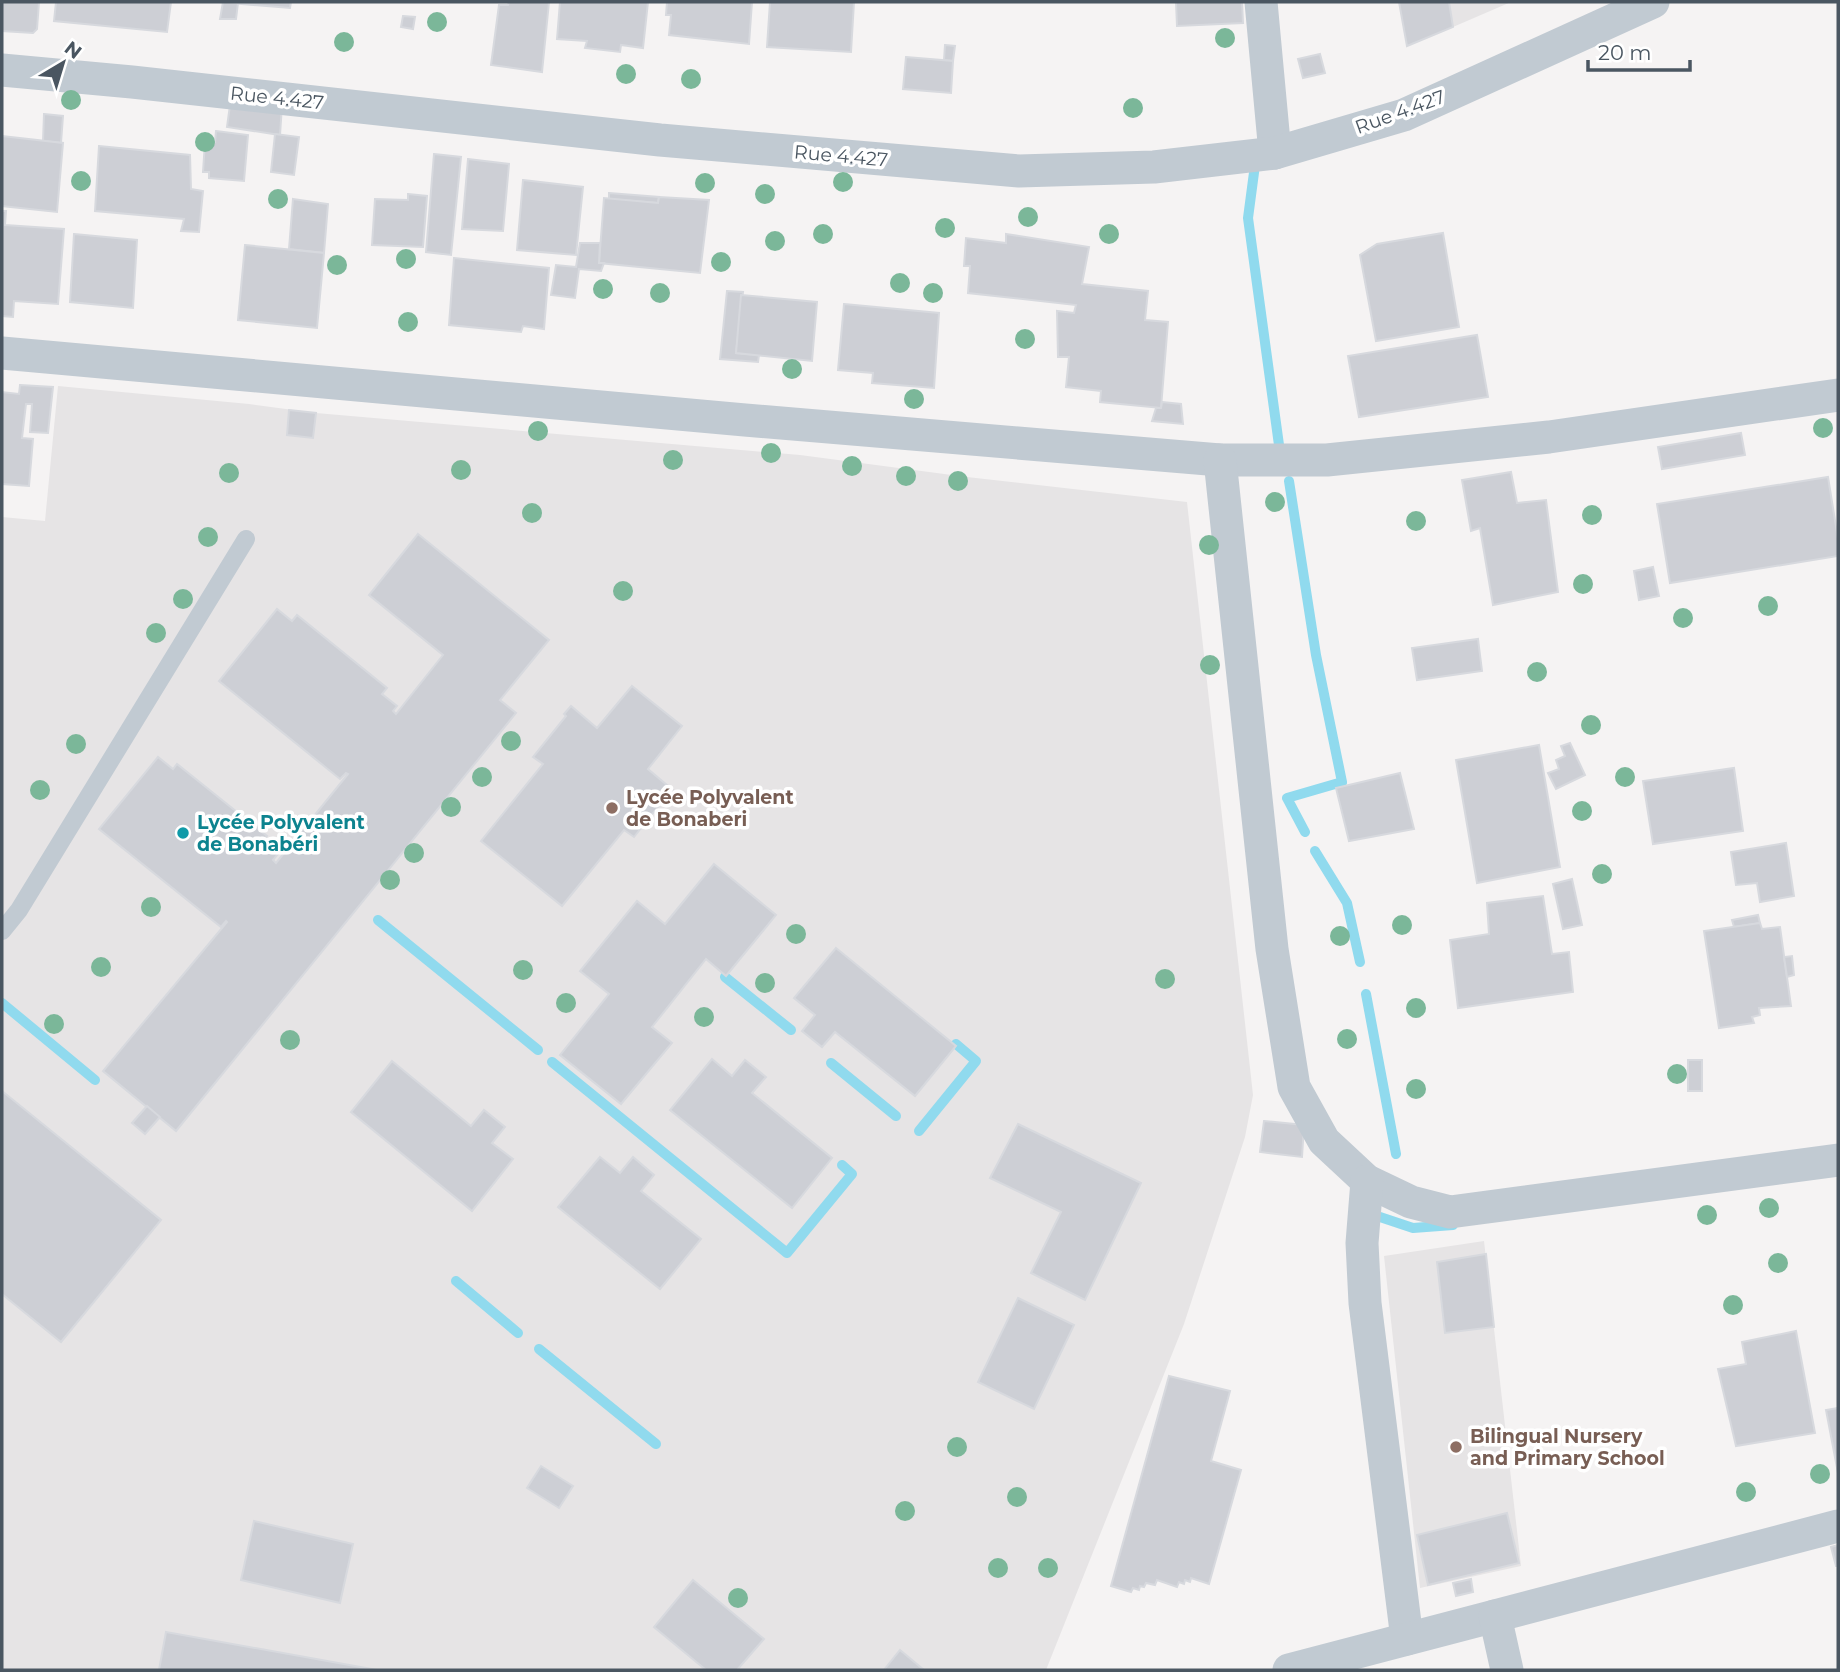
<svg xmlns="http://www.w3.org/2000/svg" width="1840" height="1672" font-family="Montserrat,sans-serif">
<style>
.education{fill:#e6e4e5}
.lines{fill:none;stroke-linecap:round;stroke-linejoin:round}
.stream{stroke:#90daee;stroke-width:10}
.building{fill:#cdcfd5;stroke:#d7d9de;stroke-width:2}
.lane{stroke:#c1cad2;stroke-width:18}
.street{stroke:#c1cad2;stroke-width:33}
.tree{fill:#7bb799}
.education-dot{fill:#8d6e63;stroke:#fff;stroke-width:2.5}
.culture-dot{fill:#0f9aa8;stroke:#fff;stroke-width:2.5}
.labels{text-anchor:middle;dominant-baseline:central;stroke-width:7;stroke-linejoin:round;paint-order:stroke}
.street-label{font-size:19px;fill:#4a5661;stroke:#fff}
.education-label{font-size:19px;font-weight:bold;fill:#785e54;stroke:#fff;text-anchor:start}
.culture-label{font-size:19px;font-weight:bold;fill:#0d838f;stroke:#fff;text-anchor:start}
</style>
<rect width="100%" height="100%" fill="#f5f3f3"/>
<!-- education -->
<g class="education">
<polygon points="1449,2 1511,2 1453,27"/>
<polygon points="58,386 249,404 316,413 800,455 967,477 1187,502 1253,1095 1245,1137 1184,1324 1046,1670 2,1670 2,517 45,521"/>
<polygon points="1484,1241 1521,1566 1420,1588 1384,1256"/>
</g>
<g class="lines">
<!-- stream -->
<g class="stream">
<polyline points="1255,165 1248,218 1279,445"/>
<polyline points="1289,481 1316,655 1342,782 1287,798 1305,832"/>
<polyline points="1315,851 1347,903 1360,962"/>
<polyline points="378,920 538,1050"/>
<polyline points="725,977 791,1030"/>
<polyline points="1366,994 1396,1154"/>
<polyline points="2,1003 95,1080"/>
<polyline points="552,1062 787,1253 852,1174 842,1165"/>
<polyline points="831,1063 896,1116"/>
<polyline points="919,1131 976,1061 956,1044"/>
<polyline points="1377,1216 1413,1228 1453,1225"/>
<polyline points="456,1281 518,1333"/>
<polyline points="539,1349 656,1444"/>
</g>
</g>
<!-- building -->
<g class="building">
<polygon points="2,2 39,2 37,29 33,33 2,31"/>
<polygon points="56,2 171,2 167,32 54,21"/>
<polygon points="219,2 291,2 290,8"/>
<polygon points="223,2 238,3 236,19 220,19"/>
<polygon points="509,2 549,2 542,72 491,65 499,5 508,5"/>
<polygon points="560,2 648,2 643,48 621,45 620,52 585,48 587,41 557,39"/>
<polygon points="667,2 752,2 749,44 669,35 671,15 666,15"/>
<polygon points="770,2 854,2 851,52 767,47"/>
<polygon points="1176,2 1242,2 1243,23 1177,26"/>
<polygon points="1399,2 1449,2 1453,27 1407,46"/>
<polygon points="403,16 415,17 413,29 401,27"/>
<polygon points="945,45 955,46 953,61 944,60"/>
<polygon points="1320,54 1325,73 1303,78 1298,59"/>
<polygon points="906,57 953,61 951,93 903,89"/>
<polygon points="231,98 282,105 280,135 227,127"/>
<polygon points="44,114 63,116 61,143 43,141"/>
<polygon points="216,131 248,135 244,181 209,178 209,172 203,172 205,142 215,142"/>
<polygon points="275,134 299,137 294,175 271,172"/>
<polygon points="2,136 63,143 57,212 2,206"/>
<polygon points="99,146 190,155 191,189 203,191 199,232 181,231 184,219 95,211"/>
<polygon points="434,154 461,157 451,255 426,252"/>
<polygon points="468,159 509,164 503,231 462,229"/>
<polygon points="523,180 583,187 576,255 517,250"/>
<polygon points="609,193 659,197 658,203 609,199"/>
<polygon points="408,194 427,196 423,247 372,245 375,199 408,200"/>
<polygon points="659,197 709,200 700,273 599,263 604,198 658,203"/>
<polygon points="293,199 328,204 324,253 289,249"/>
<polygon points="2,211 6,211 5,225 64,229 58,304 14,301 13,317 2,316"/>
<polygon points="1443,233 1459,327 1376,341 1360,255 1377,244"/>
<polygon points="74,234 137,240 133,308 70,302"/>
<polygon points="1006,234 1089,247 1082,284 1148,291 1145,320 1168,322 1161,408 1100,402 1101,391 1066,387 1069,357 1058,357 1057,311 1074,313 1076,305 968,293 970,266 964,266 966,238 1006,243"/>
<polygon points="580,243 600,243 599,263 604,263 601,271 579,269 575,298 551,295 556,265 576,267"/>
<polygon points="245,245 324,253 317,328 238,320"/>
<polygon points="454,258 549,268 544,329 523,326 521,332 449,325"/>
<polygon points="727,291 743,292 736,353 759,355 758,362 720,359"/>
<polygon points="741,295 817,302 812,361 736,353"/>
<polygon points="844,304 939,313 934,388 872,383 873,373 838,370"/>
<polygon points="1477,335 1488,397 1359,417 1348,356"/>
<polygon points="20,385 53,387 48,433 30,432 32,404 26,404 22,438 33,439 29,486 2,484 2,392 19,394"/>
<polygon points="1162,402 1181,404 1183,424 1152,421 1156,408 1161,408"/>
<polygon points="289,410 316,413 313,438 287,435"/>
<polygon points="1741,433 1745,455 1662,469 1658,447"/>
<polygon points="1511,472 1517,503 1546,500 1558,592 1493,605 1480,528 1471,531 1462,480"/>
<polygon points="1828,477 1838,539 1838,556 1670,583 1657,504"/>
<polygon points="418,534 549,640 500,700 516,713 176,1131 103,1071 227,922 226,921 221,927 99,829 158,757 173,769 177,764 267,836 262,842 278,854 273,860 276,863 348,774 346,773 340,779 219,681 277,609 292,621 297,615 387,688 382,694 397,706 393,711 396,714 443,655 369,595"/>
<polygon points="1653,567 1659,596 1639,600 1634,571"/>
<polygon points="1478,639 1482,671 1417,680 1412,648"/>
<polygon points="632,686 682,726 648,769 674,791 668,800 665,798 634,837 624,830 562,906 481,841 543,764 533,757 566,716 564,714 571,706 597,728"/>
<polygon points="1570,743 1585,775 1556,789 1548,773 1559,769 1556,760 1565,756 1561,746"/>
<polygon points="1539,745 1560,867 1477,883 1456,760"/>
<polygon points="1734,768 1743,831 1653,844 1643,781"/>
<polygon points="1400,773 1414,829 1349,841 1336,788"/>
<polygon points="1786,843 1794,896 1760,902 1757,883 1736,885 1731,852"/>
<polygon points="714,864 776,915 726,976 706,959 652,1027 672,1043 621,1104 560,1055 609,994 580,971 637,901 665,924"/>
<polygon points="1572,879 1582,925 1563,929 1553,884"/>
<polygon points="1543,896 1552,954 1569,952 1573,992 1458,1008 1450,940 1489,934 1487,903"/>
<polygon points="1758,915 1760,923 1734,927 1732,920"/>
<polygon points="1760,923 1762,929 1780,927 1791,1006 1759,1008 1760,1015 1752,1017 1754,1023 1719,1028 1704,931"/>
<polygon points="836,948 956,1046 915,1096 835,1032 822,1047 802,1031 815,1015 794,998"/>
<polygon points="1792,956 1794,975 1787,977 1784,957"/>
<polygon points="712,1059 732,1076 745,1060 766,1077 752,1093 832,1158 792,1208 670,1110"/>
<rect x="1688" y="1060" width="14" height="31"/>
<polygon points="392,1061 471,1126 484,1110 505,1127 492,1143 513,1159 472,1211 351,1112"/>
<polygon points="2,1091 161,1220 61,1342 2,1294"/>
<polygon points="147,1106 160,1117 145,1134 132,1123"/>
<polygon points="1264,1121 1304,1125 1302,1157 1260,1152"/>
<polygon points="1018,1124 1141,1183 1085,1300 1031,1273 1061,1212 990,1178"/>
<polygon points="600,1157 620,1173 633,1157 654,1175 641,1191 701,1239 660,1289 558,1207"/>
<polygon points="1486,1254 1494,1327 1445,1333 1437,1262"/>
<polygon points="1018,1298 1074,1325 1034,1409 978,1382"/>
<polygon points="1796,1331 1815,1433 1736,1446 1718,1369 1746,1364 1742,1342"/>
<polygon points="1169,1376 1230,1391 1211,1461 1241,1470 1209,1584 1191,1578 1190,1582 1185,1580 1184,1584 1179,1582 1177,1587 1157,1580 1155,1585 1146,1583 1144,1587 1140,1586 1139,1590 1133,1588 1131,1592 1111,1586"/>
<polygon points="1838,1408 1838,1473 1826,1410"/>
<polygon points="541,1466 573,1486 559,1508 527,1488"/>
<polygon points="1507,1513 1519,1563 1428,1585 1417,1535"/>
<polygon points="254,1521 353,1544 340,1603 241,1580"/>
<polygon points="1838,1545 1838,1566 1836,1566 1831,1547"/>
<polygon points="1471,1579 1473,1592 1456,1596 1453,1583"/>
<polygon points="693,1580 764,1639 737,1670 706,1670 654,1627"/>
<polygon points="166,1632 377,1670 159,1670"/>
<polygon points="900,1650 924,1670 884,1670"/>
</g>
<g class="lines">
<!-- lane -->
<polyline class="lane" points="2,931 19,910 246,539"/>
<!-- street -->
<g class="street">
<polyline points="1261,2 1275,153"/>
<polyline points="2,70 132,82 660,140 1019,171 1154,167 1275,153 1404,115 1653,2"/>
<polyline points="2,353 745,420 1220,460 1327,460 1549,437 1838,395"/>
<polyline points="1220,460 1272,949 1294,1087 1324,1141 1367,1181 1411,1202 1450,1212 1838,1160"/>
<polyline points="1367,1181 1362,1243 1365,1303 1407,1639"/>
<polyline points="1289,1670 1495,1616"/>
<polyline points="1507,1670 1495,1616 1838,1526"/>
</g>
</g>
<!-- trees -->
<g class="tree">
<circle cx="437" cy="22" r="10"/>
<circle cx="1225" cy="38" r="10"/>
<circle cx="344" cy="42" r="10"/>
<circle cx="626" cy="74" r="10"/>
<circle cx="691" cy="79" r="10"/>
<circle cx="71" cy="100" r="10"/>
<circle cx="1133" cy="108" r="10"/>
<circle cx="205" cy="142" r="10"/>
<circle cx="81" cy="181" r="10"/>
<circle cx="843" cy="182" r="10"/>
<circle cx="705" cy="183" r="10"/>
<circle cx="765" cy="194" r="10"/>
<circle cx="278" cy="199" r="10"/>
<circle cx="1028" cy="217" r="10"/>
<circle cx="945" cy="228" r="10"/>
<circle cx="823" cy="234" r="10"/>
<circle cx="1109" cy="234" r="10"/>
<circle cx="775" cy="241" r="10"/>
<circle cx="406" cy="259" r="10"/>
<circle cx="721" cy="262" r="10"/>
<circle cx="337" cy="265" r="10"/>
<circle cx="900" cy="283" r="10"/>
<circle cx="603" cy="289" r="10"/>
<circle cx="660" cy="293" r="10"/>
<circle cx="933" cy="293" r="10"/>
<circle cx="408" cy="322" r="10"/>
<circle cx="1025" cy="339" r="10"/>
<circle cx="792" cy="369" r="10"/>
<circle cx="914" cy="399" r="10"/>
<circle cx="1823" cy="428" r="10"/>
<circle cx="538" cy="431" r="10"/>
<circle cx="771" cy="453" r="10"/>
<circle cx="673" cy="460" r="10"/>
<circle cx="852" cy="466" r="10"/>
<circle cx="461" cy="470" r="10"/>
<circle cx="229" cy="473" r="10"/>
<circle cx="906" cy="476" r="10"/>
<circle cx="958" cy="481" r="10"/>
<circle cx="1275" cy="502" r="10"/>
<circle cx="532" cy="513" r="10"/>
<circle cx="1592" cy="515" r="10"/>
<circle cx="1416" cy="521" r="10"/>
<circle cx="208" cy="537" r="10"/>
<circle cx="1209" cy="545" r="10"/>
<circle cx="1583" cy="584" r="10"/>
<circle cx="623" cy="591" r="10"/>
<circle cx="183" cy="599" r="10"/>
<circle cx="1768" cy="606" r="10"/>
<circle cx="1683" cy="618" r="10"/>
<circle cx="156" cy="633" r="10"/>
<circle cx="1210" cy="665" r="10"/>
<circle cx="1537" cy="672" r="10"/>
<circle cx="1591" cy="725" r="10"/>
<circle cx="511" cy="741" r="10"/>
<circle cx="76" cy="744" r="10"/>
<circle cx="482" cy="777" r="10"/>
<circle cx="1625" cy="777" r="10"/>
<circle cx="40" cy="790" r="10"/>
<circle cx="451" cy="807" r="10"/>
<circle cx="1582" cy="811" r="10"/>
<circle cx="414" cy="853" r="10"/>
<circle cx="1602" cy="874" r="10"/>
<circle cx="390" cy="880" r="10"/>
<circle cx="151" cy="907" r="10"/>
<circle cx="1402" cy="925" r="10"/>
<circle cx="796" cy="934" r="10"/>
<circle cx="1340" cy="936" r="10"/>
<circle cx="101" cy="967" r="10"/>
<circle cx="523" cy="970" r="10"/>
<circle cx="1165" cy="979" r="10"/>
<circle cx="765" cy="983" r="10"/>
<circle cx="566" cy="1003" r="10"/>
<circle cx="1416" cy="1008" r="10"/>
<circle cx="704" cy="1017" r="10"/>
<circle cx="54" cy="1024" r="10"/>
<circle cx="1347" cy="1039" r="10"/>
<circle cx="290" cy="1040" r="10"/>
<circle cx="1677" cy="1074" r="10"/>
<circle cx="1416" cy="1089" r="10"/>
<circle cx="1769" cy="1208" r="10"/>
<circle cx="1707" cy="1215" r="10"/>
<circle cx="1778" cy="1263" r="10"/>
<circle cx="1733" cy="1305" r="10"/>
<circle cx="957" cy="1447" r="10"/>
<circle cx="1820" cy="1474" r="10"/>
<circle cx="1746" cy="1492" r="10"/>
<circle cx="1017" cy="1497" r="10"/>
<circle cx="905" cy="1511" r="10"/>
<circle cx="998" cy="1568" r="10"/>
<circle cx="1048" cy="1568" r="10"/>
<circle cx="738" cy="1598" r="10"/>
</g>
<!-- markers -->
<g class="education-dot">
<circle cx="612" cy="808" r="7"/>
<circle cx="1456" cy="1447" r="7"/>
</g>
<circle class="culture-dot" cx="183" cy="833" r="7"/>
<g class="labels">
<!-- street labels -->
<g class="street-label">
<text transform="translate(277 98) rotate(6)">Rue 4.427</text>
<text transform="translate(1400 112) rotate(-20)">Rue 4.427</text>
<text transform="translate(841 156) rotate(5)">Rue 4.427</text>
</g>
<!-- education labels -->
<g class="education-label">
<text x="626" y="797">Lycée Polyvalent<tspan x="626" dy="22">de Bonaberi</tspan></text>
<text x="1470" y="1436">Bilingual Nursery<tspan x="1470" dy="22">and Primary School</tspan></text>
</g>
<!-- culture labels -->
<g class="culture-label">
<text x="197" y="822">Lycée Polyvalent<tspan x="197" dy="22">de Bonabéri</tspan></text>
</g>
</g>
<!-- border -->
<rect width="1840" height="1672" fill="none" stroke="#4a5661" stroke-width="7"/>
<!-- north arrow -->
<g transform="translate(63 63) rotate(38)" stroke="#ffffff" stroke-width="5" paint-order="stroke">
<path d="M0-5L12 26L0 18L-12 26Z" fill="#4a5661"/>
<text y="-10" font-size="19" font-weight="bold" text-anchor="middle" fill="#4a5661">N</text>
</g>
<!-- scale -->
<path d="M1588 60v10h102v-10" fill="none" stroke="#4a5661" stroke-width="3.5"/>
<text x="1598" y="60" font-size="21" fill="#4a5661" stroke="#ffffff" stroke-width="5" paint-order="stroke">20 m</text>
</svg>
